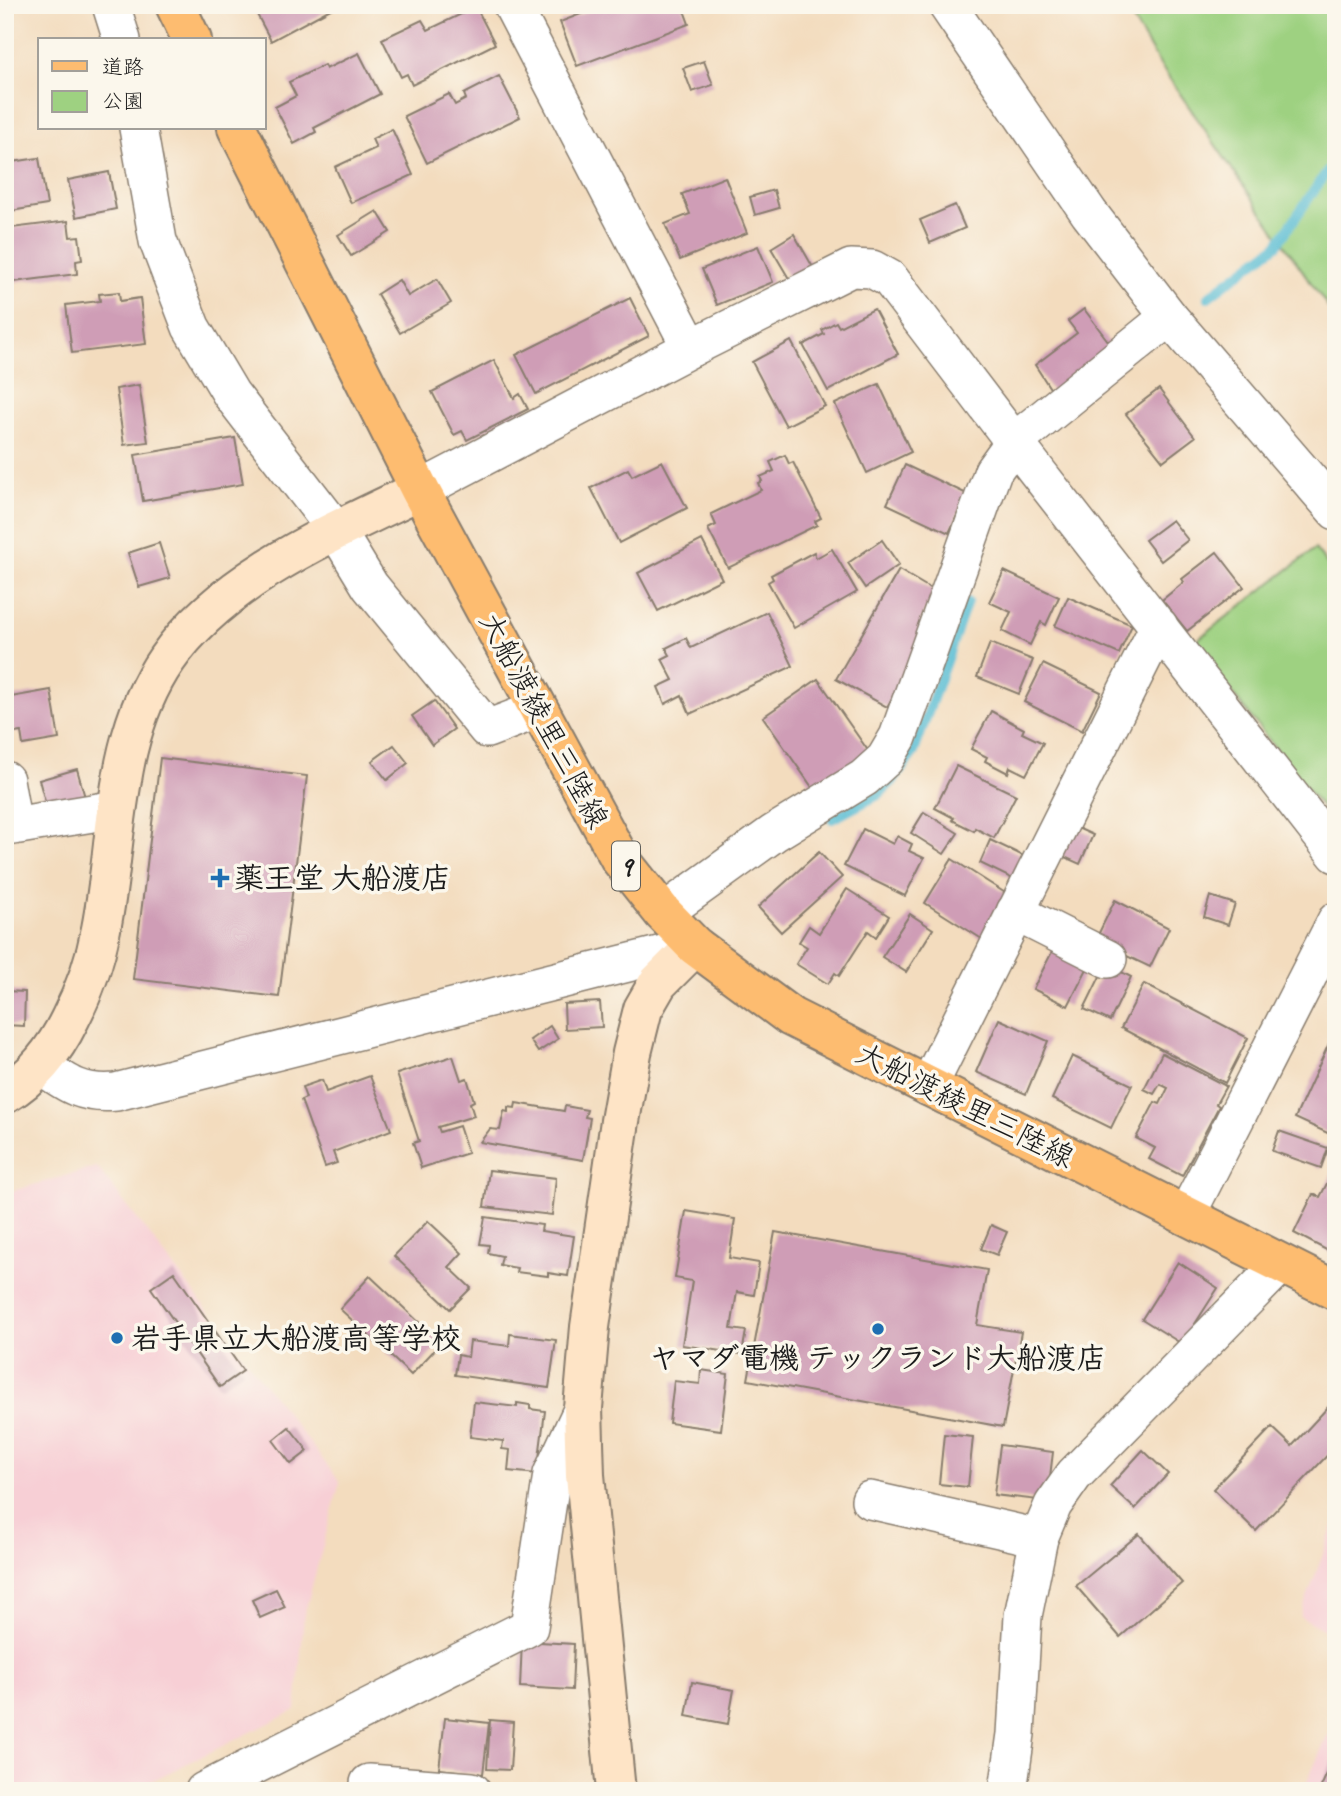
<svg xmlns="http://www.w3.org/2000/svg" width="1341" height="1796" font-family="Caveat,'Klee One',sans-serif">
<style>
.built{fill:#f7cfd5}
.green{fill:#9ed181;stroke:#5d764e;stroke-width:2}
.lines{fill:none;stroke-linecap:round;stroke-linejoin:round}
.stream{stroke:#55bbd3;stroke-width:10}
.building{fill:#cf9db6}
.street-casing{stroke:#887c6d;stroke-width:40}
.secondary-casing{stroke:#887c6d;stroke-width:42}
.primary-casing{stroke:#887c6d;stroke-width:42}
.street{stroke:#fff;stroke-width:37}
.secondary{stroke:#fee4c6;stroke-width:38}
.primary{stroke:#fdbc70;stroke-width:38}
.poi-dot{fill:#1f6fb2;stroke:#fbf7ec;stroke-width:2.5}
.labels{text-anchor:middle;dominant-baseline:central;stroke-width:7;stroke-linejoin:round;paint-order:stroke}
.shield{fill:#fbf7ec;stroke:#5f5e5a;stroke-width:2}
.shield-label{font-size:28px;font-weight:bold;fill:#1c1c1c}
.street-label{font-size:30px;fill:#1c1c1c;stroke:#fbf7ec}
.poi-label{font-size:30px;font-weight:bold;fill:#1c1c1c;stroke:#fbf7ec;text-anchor:start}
</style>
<rect width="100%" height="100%" fill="#fbf7ec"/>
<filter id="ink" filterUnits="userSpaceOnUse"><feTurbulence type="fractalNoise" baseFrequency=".0143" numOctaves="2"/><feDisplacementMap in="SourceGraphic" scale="14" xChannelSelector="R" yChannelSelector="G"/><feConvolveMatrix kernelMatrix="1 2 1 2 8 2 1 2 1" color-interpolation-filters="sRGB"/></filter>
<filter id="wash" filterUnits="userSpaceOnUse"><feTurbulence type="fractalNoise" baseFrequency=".00686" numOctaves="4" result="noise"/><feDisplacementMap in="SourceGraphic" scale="28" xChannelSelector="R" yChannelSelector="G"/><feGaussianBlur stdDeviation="1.57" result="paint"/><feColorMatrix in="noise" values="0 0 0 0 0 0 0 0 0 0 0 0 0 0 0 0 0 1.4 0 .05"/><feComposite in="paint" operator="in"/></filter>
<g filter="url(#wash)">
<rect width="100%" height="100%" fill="#f3dcbe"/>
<!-- built -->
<g class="built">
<polygon points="97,1167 340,1482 304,1616 296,1710 131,1791 5,1791 5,1193"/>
<polygon points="1336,1518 1336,1636 1300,1617"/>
<polygon points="1336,1716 1336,1791 1303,1791"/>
</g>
<!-- green -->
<g class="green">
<polygon points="1124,5 1336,5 1336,319 1160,65"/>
<polygon points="1315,549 1336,575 1336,826 1193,643"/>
</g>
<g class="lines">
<!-- stream -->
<g class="stream">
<polyline points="1208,297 1277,245 1328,170 1336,166"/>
<polyline points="832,819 878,795 893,781 914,752 967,602"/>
</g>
</g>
<g id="blocks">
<!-- building -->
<g class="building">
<polygon points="252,5 338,5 271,41"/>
<polygon points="604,5 682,5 689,24 577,66 560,22"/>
<polygon points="476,7 495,44 412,85 407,74 401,77 382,39 422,20 428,30"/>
<polygon points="359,53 380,94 314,128 316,132 294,144 275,107 296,96 289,82 324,65 326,69"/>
<polygon points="704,61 713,85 692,92 683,68"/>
<polygon points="499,76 520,117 427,163 404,116 449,94 455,105 466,99 464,94"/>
<polygon points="392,129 413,175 351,203 335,167 376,148 372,139"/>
<polygon points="39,158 47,205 5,212 5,163"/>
<polygon points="109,172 116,209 76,217 68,180"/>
<polygon points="725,177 747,233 680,260 665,224 690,214 682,194"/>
<polygon points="774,190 779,208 755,215 750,197"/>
<polygon points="955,205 965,228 930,243 920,220"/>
<polygon points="377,211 390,232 351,256 338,235"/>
<polygon points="68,221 70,237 79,236 82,260 76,261 77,274 5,283 5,237 12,236 11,228"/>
<polygon points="794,234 814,269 791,282 771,248"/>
<polygon points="758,246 773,282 717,305 702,269"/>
<polygon points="437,279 451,303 400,333 377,294 399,280 408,296"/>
<polygon points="119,292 120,301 140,298 146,344 72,353 66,305 100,301 99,294"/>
<polygon points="630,298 649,336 536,394 516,355"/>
<polygon points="874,309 898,354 828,391 803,345 824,334 822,330 836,322 839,327"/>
<polygon points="1084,309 1117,353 1057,399 1035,365 1077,333 1068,321"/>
<polygon points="791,341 825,406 786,426 752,362"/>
<polygon points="494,360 514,398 520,394 528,409 467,440 462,431 454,435 432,392"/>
<polygon points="879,384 911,452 867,473 835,404"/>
<polygon points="139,385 148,442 124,445 116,389"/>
<polygon points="1159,389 1195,437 1163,461 1126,414"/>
<polygon points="235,438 243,484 143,501 135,455"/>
<polygon points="785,455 789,464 793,462 821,518 815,521 817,525 728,568 708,529 716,525 711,514 761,490 758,483 762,481 760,477 774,471 770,462"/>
<polygon points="662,461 687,508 619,543 591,488 628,469 632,476"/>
<polygon points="905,465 967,494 949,533 887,504"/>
<polygon points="1172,520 1188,540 1161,561 1145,540"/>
<polygon points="702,540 722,579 658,611 638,573"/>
<polygon points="882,540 899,565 865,588 848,563"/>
<polygon points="159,543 170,578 139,587 128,553"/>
<polygon points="832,549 857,592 794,628 768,582 773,579 771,575 814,552 816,558"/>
<polygon points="1217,552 1244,587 1187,631 1162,600 1184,582 1182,579"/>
<polygon points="899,570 936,592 920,620 932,627 887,707 836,679"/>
<polygon points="1004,571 1059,597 1046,625 1041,622 1030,645 1002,631 1011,612 989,602"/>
<polygon points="1068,597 1132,625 1119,654 1055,626"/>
<polygon points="767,612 793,666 690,714 682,695 665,704 658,687 673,680 662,659 670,655 666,648 686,638 691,648"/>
<polygon points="990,643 1033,660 1019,694 977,677"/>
<polygon points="1043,664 1101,692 1082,731 1024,702"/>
<polygon points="818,679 869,752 814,790 763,717"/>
<polygon points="51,690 59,739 23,745 21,732 14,733 12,722 5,723 5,698"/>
<polygon points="434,701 454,729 432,745 412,716"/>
<polygon points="991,711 1024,729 1022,733 1043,743 1026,775 1010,767 1008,773 985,761 987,757 971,749"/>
<polygon points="394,745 408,763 387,780 372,761"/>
<polygon points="160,758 307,776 279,997 133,979"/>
<polygon points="956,766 1016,795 994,838 975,828 974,831 952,820 954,818 935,808"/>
<polygon points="77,769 86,801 48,812 39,780"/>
<polygon points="924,812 958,833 944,854 911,833"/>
<polygon points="1073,826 1093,835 1080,864 1060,855"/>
<polygon points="863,829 893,844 897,836 912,844 909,851 924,858 905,896 844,866"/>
<polygon points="990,840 1034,861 1023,884 980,863"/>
<polygon points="819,852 842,877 781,932 758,907"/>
<polygon points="952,859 1010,896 982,939 925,903"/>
<polygon points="847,889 889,916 876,937 868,931 839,976 835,973 828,984 796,964 807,947 799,942 809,926 819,933"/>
<polygon points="1210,896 1235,904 1228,925 1204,917"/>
<polygon points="1115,900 1169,928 1150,967 1095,941"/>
<polygon points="910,914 933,929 906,972 882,957"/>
<polygon points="1054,948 1089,965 1068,1006 1033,989"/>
<polygon points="1106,964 1131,977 1110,1021 1084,1009"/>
<polygon points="1144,984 1248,1038 1225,1083 1121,1028"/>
<polygon points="5,991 25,992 24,1026 5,1025"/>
<polygon points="600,1002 602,1027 565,1029 564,1004"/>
<polygon points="999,1019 1048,1041 1026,1094 976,1072"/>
<polygon points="550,1026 558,1039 538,1052 530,1040"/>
<polygon points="1336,1028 1336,1133 1334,1136 1295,1118"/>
<polygon points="1162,1053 1226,1086 1216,1104 1219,1106 1182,1176 1149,1159 1155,1148 1136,1138 1155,1102 1160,1104 1168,1088 1160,1084 1154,1094 1144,1089"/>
<polygon points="453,1056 461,1080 467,1078 474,1101 470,1103 474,1116 438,1127 440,1132 459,1126 468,1153 421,1168 413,1143 419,1141 397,1074"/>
<polygon points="1072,1056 1132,1085 1111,1128 1052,1099"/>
<polygon points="370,1076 391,1130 333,1152 337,1163 325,1167 301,1100 306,1098 302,1087 322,1080 326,1092"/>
<polygon points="516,1103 564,1111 565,1106 587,1110 585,1117 590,1118 583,1160 480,1142 490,1129 500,1130 504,1111 508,1112 508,1107 515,1108"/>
<polygon points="1279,1131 1328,1148 1321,1168 1272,1151"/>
<polygon points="1336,1166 1336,1255 1294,1233 1313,1194 1320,1197"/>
<polygon points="489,1170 556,1178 552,1215 484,1207"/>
<polygon points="686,1211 735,1219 729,1258 759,1263 754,1295 737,1292 731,1329 746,1331 742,1354 682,1345 692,1281 675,1278"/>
<polygon points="485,1217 542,1225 541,1231 574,1236 568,1276 548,1273 548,1276 516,1272 517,1268 500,1265 502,1256 488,1253 489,1245 480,1244"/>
<polygon points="428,1221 462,1253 449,1267 471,1288 450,1309 394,1256"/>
<polygon points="991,1225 1007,1232 997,1255 981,1249"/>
<polygon points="775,1232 987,1270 977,1325 1021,1332 1003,1427 748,1380"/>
<polygon points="1178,1262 1218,1288 1182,1344 1142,1319"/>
<polygon points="174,1272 243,1371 220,1387 151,1288"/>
<polygon points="370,1276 441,1343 411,1375 340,1309"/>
<polygon points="510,1334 556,1340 549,1388 455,1375 458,1355 468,1357 470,1341 509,1346"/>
<polygon points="701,1370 728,1374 721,1430 669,1423 674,1381 700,1384"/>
<polygon points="474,1402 517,1407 517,1403 530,1405 530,1409 545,1411 537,1474 508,1471 510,1450 502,1449 503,1441 470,1437"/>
<polygon points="1330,1405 1336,1410 1336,1446 1256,1531 1213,1489 1272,1427 1292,1446"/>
<polygon points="289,1427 308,1451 291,1464 273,1440"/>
<polygon points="944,1434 973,1437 968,1487 939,1484"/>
<polygon points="1000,1445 1053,1452 1047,1501 994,1495"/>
<polygon points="1143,1450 1168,1474 1135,1509 1110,1486"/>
<polygon points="1139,1534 1182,1583 1120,1637 1076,1586"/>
<polygon points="276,1589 285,1607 260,1618 252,1600"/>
<polygon points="522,1641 574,1644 572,1690 520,1687"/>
<polygon points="692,1682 734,1690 728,1724 686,1716"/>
<polygon points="445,1718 489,1723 483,1774 439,1769"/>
<polygon points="490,1720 513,1722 510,1770 487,1769"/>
<polygon points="1336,1754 1336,1791 1319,1791"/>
</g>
</g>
</g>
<g filter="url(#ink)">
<use href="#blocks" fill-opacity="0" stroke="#887c6d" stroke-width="2"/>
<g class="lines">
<!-- street casing -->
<g class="street-casing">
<g id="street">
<polyline points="111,5 122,40"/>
<polyline points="512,5 691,348"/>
<polyline points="947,5 1089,213 1169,317 1336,511"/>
<polyline points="138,128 158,241 191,327 231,394 336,530 370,586 487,729 539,709"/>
<polyline points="1169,317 1014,442 1336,854"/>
<polyline points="420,490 691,348 851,268 872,269 890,279 1014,442 993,471 898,737 885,759 864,778 774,833 663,913"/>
<polyline points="5,780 13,826 117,809"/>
<polyline points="1015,912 1108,959"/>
<path d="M42 1066C68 1085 83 1095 116 1092L695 946"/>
<polyline points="928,1087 1159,626"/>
<polyline points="1186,1216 1336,921"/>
<polyline points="870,1500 1039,1538"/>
<polyline points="204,1791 529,1627 552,1474 583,1408"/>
<polyline points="369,1791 369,1783 472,1791"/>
<polyline points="1008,1791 1016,1734 1023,1616 1039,1538 1053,1505 1074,1475 1281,1264"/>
</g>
</g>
<!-- secondary casing -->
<g class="secondary-casing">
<g id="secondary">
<path d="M5 1094C35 1076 55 1050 70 1019 85 990 95 961 101 929 119 839 112 738 167 659 223 578 333 532 420 490"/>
<polyline points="616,1791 585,1475 583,1408 590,1327 620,1121 632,1053 643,1009 658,983 695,946"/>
</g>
</g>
<!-- primary casing -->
<g class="primary-casing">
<g id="primary">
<polyline points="175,5 192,40"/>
<polyline points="237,128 420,490 620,859 663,913 695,946 791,1017 1336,1291"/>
</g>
</g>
<!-- street -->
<use href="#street" class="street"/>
<!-- secondary -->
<use href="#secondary" class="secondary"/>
<!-- primary -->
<use href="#primary" class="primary"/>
</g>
</g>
<!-- markers -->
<g class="poi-dot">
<path d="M216.5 867.5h7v7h7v7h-7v7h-7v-7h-7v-7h7z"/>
<circle cx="878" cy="1329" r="7"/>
<circle cx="117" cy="1338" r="7"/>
</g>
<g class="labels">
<!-- shield labels -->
<rect class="shield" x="612" y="841.5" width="28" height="49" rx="5"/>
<g class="shield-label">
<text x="626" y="866">9</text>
</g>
<!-- street labels -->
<g class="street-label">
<text transform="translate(544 720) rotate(62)">大船渡綾里三陸線</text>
<text transform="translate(965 1105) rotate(27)">大船渡綾里三陸線</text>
</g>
<!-- poi labels -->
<g class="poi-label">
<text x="234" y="878">薬王堂 大船渡店</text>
<text x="131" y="1338">岩手県立大船渡高等学校</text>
<text x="878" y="1358" text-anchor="middle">ヤマダ電機 テックランド大船渡店</text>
</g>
</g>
<!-- margin -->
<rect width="1341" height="1796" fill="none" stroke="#fbf7ec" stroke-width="28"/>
<!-- legend -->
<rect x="38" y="38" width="228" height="91" fill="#fbf7ec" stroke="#a29f99" stroke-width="2"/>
<rect x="52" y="61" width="35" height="10" fill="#fdbc70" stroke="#a29f99" stroke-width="2"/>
<text x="102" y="74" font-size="21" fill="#1c1c1c">道路</text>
<rect x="52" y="91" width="35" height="21" fill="#9ed181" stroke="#a29f99" stroke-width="2"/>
<text x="102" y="108" font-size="21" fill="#1c1c1c">公園</text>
</svg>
